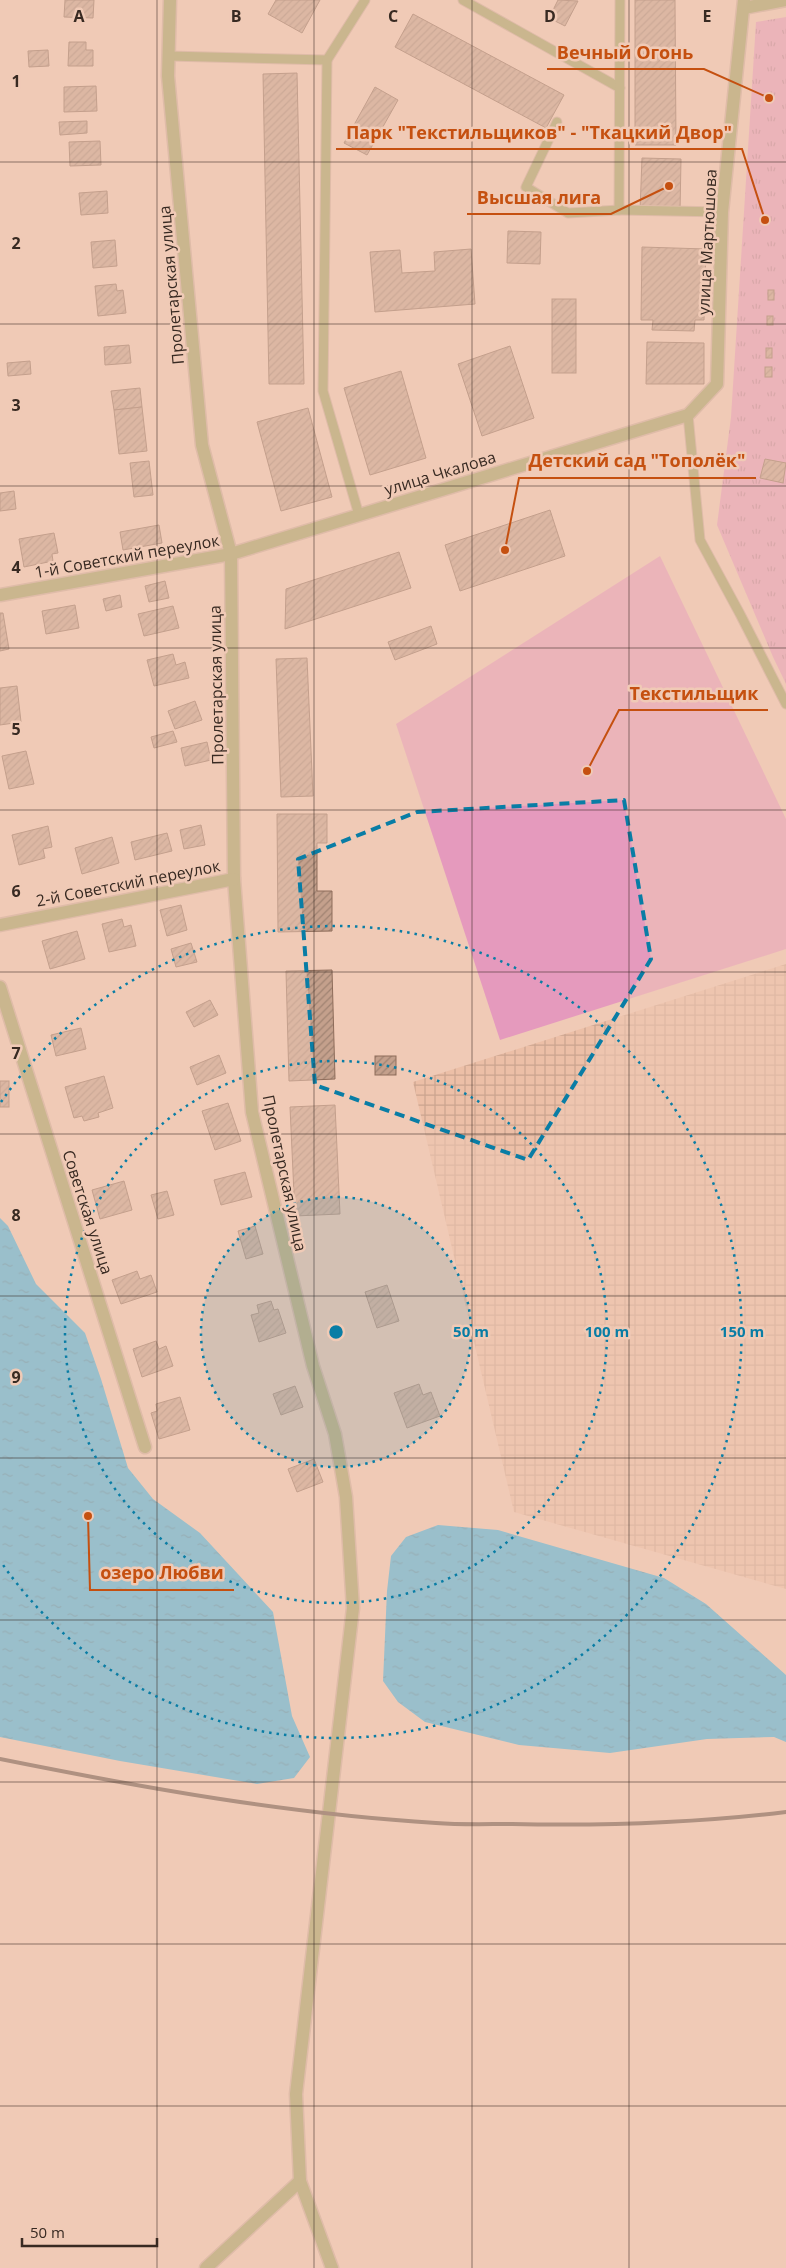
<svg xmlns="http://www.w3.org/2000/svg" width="786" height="2268" font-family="'Open Sans',sans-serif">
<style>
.industrial{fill:url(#industrial-grid)}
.grass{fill:url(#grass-tufts)}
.pitch{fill:#e59abd}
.water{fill:url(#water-ripples)}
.building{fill:url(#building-hatch);stroke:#8e6c5a}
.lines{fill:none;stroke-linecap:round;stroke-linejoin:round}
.service-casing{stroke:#cbaa98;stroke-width:11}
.minor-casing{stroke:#cbaa98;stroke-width:15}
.service{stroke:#9b9d5e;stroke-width:9}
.minor{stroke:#9b9d5e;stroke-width:12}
.rail{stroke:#5f4c42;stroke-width:4}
.marked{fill:none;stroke:#097da5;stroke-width:4;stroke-dasharray:10 6;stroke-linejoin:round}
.grid{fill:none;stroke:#382a22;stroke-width:1;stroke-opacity:0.55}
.ring{fill:none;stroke:#097da5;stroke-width:2.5;stroke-dasharray:2.5 5}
.labels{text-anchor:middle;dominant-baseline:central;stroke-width:5;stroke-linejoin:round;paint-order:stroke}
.street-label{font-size:16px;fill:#382a22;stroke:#f0cab6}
.grid-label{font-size:16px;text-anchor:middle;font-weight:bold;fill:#382a22;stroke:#f0cab6;stroke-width:5;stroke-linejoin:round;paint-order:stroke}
.centre{fill:#097da5;stroke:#f0cab6;stroke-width:2.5}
.ring-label{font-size:15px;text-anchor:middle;font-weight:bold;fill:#097da5;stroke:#f0cab6;stroke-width:5;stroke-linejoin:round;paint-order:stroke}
.leader{fill:none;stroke:#c55010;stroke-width:2}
.callout-dot{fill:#c55010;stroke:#f0cab6;stroke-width:2}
.callout-label{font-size:18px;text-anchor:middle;font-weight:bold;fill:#c55010;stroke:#f0cab6;stroke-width:5;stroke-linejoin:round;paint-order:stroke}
</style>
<defs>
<pattern id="industrial-grid" width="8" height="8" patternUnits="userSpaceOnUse" patternTransform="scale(1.25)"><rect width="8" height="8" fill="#ecbfa7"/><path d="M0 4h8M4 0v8" fill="none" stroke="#cba48f"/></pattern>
<pattern id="grass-tufts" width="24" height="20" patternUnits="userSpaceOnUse" patternTransform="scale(1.25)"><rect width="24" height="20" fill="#e59abd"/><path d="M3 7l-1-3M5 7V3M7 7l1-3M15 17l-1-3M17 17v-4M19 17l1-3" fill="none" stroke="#bb7e99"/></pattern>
<pattern id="water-ripples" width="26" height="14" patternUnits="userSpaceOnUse" patternTransform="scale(1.25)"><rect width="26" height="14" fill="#32b1e4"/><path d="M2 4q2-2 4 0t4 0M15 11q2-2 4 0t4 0" fill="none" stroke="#2b90b8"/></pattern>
<pattern id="building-hatch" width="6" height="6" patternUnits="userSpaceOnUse" patternTransform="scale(1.25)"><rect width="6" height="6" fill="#c4a08c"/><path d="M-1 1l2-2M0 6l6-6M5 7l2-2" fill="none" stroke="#a08372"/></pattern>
</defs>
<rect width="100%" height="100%" fill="#f0cab6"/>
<!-- industrial -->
<polygon class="industrial" points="786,964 786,1589 514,1512 413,1082"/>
<!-- grass -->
<polygon class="grass" points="786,17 786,684 773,657 717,525 731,417 756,22"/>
<!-- pitch -->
<polygon class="pitch" points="660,556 786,819 786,949 500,1040 396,724"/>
<!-- water -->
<g class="water">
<polygon points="0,1218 8,1226 36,1284 85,1333 101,1379 128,1468 153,1499 200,1533 273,1612 292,1716 310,1757 294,1778 257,1784 120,1761 0,1737"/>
<polygon points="438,1525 498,1530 664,1578 706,1604 786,1675 786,1742 774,1737 707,1739 610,1753 519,1745 425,1722 398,1702 383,1681 387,1591 391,1556 406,1537"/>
</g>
<!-- building -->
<g class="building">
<polygon points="65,0 94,0 93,18 64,17"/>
<polygon points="276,0 320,0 302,33 268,14"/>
<polygon points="558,0 578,1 565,26 549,18"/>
<polygon points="635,0 675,0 676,145 635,145"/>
<polygon points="413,14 564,95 546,128 395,47"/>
<polygon points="69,42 86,42 86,50 93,50 93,66 68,66"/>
<polygon points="48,50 49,66 29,67 28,51"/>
<polygon points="297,73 304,384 269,384 263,74"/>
<polygon points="96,86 97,111 64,112 64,87"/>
<polygon points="375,87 398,100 367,155 344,143"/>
<polygon points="87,121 87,133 60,135 59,122"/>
<polygon points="100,141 101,165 70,166 69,142"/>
<polygon points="642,158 681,159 680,212 640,211"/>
<polygon points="107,191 108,213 81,215 79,193"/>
<polygon points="508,231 541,232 540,264 507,263"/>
<polygon points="115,240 117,266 93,268 91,242"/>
<polygon points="642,247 706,249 704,320 695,320 694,331 652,330 653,320 641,320"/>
<polygon points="471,249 475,304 375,312 370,252 400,250 402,273 435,271 434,252"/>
<polygon points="116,284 117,291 123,290 126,313 98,316 95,286"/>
<rect x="768" y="290" width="6" height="10"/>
<rect x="552" y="299" width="24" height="74"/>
<rect x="767" y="316" width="6" height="9"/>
<polygon points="647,342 704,343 704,384 646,384"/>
<polygon points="129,345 131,363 105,365 104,347"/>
<polygon points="510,346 534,418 482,436 458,364"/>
<rect x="766" y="348" width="6" height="10"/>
<polygon points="30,361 31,374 8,376 7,363"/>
<rect x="765" y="367" width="7" height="10"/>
<polygon points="401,371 426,458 370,475 344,388"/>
<polygon points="140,388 142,407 114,410 111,391"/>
<polygon points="142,407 147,451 119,454 114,410"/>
<polygon points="308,408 332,497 281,511 257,422"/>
<polygon points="765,459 786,463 783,483 760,478"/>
<polygon points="149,461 153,495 134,497 130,463"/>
<polygon points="14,491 16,509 0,511 0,493"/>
<polygon points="550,510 565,556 460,591 445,545"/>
<polygon points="159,525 162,543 123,550 120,532"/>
<polygon points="54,533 58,553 52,554 53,561 24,567 19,539"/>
<polygon points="399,552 411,588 285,629 286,589"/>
<polygon points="165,581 169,598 149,602 145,586"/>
<polygon points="120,595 122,607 106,611 103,599"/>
<polygon points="75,605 79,628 46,634 42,611"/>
<polygon points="173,606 179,628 144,636 138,614"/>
<polygon points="0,613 3,613 9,649 0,651"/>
<polygon points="431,626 437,644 395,660 388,642"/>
<polygon points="173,654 176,665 185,662 189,678 154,686 147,660"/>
<polygon points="307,658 313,796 281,797 276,659"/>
<polygon points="17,686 21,722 0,725 0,688"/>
<polygon points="195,701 202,720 175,729 168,711"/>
<polygon points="173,731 177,742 154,748 151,737"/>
<polygon points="207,742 211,760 185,766 181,748"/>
<polygon points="26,751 34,784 9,789 2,756"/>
<polygon points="277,814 327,814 327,843 317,843 317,891 332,891 332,931 278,932"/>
<polygon points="201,825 205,845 184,849 180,830"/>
<polygon points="48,826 52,847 43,849 45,858 19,865 12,835"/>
<polygon points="167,833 172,851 135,860 131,842"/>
<polygon points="112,837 119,863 82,874 75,848"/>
<polygon points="181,905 187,930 167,936 160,910"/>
<polygon points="122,919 124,927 131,925 136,946 109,952 102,924"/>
<polygon points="77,931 85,959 50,969 42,941"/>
<polygon points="191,943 197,962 176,967 171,949"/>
<polygon points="332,970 335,1079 289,1081 286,971"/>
<polygon points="210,1000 218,1015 194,1027 186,1012"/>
<polygon points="81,1028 86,1049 56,1056 51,1035"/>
<polygon points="219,1055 226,1073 197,1085 190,1067"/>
<rect x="375" y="1056" width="21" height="19"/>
<polygon points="104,1076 113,1108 98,1113 99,1117 84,1121 82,1116 74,1118 65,1087"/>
<rect x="0" y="1081" width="9" height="26"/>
<polygon points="228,1103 241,1141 215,1150 202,1111"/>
<polygon points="335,1105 340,1214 295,1216 290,1107"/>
<polygon points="245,1172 252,1197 221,1205 214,1180"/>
<polygon points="124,1181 132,1210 100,1219 92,1190"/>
<polygon points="167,1191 174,1215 158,1219 151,1195"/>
<polygon points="255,1226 263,1254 246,1259 238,1231"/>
<polygon points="137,1271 140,1279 151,1275 157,1292 121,1304 112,1280"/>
<polygon points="387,1285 399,1321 377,1328 365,1292"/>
<polygon points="271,1301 274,1310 278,1309 286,1333 259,1342 251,1315 259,1313 257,1305"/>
<polygon points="156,1341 159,1349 166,1346 173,1366 142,1377 133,1349"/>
<polygon points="419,1384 423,1395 431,1392 440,1416 407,1428 394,1393"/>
<polygon points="295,1386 303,1407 281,1415 273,1394"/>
<polygon points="180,1397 190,1430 159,1439 151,1413 157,1411 156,1404"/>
<polygon points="314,1459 323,1482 297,1492 288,1469"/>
</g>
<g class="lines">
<!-- service casing -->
<g class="service-casing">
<g id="service">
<polyline points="463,0 620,88"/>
<polyline points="620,0 619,210 722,212"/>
<polyline points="169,56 327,60 365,0"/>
<polyline points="327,60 323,391 359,515"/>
<polyline points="557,122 526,187 568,213 619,210"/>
<polyline points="688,415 700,540 740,614 786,704"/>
</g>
</g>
<!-- minor casing -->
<g class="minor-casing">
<g id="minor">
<polyline points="170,0 168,76 202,445 231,554 234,879 252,1112 313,1366 335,1434 346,1497 353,1608 296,2094 300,2181 332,2268"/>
<polyline points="744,8 786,0"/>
<polyline points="0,595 231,554 688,415 717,384 722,212 744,0"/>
<polyline points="0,925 234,879"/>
<polyline points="0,987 145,1447"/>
<polyline points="206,2268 300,2181"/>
</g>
</g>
<!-- service -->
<use href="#service" class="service"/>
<!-- minor -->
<use href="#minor" class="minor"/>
<!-- rail -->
<path class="rail" d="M0 1759C144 1788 289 1814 436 1823 462 1825 487 1824 512 1824 604 1826 695 1823 786 1812"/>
</g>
<!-- marked area -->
<path d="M0 0H786V2268H0ZM624 800 651 959 528 1160 315 1085 298 859 417 812Z" fill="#f0cab6" fill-opacity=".55" fill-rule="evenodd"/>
<path class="marked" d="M624 800 651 959 528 1160 315 1085 298 859 417 812Z"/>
<!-- grid -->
<path class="grid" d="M157 0V2268M314 0V2268M472 0V2268M629 0V2268M0 162H786M0 324H786M0 486H786M0 648H786M0 810H786M0 972H786M0 1134H786M0 1296H786M0 1458H786M0 1620H786M0 1782H786M0 1944H786M0 2106H786"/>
<!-- distance rings -->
<circle cx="336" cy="1332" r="135" fill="#097da5" fill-opacity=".12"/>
<g class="ring">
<circle cx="336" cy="1332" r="135"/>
<circle cx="336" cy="1332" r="271"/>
<path d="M1 1102A406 406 0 1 1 1 1562"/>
</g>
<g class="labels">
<!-- street labels -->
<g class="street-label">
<text transform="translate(707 242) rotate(-87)">улица Мартюшова</text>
<text transform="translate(171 285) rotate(-95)">Пролетарская улица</text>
<text transform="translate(440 473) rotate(-17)">улица Чкалова</text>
<text transform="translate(127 556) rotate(-10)">1-й Советский переулок</text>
<text transform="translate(216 685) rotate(-91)">Пролетарская улица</text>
<text transform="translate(128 883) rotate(-11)">2-й Советский переулок</text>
<text transform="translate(285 1173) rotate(78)">Пролетарская улица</text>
<text transform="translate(88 1212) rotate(72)">Советская улица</text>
</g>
</g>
<g class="grid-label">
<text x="79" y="22">A</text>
<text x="236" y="22">B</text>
<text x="393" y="22">C</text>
<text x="550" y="22">D</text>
<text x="707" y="22">E</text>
<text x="16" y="87">1</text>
<text x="16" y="249">2</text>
<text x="16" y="411">3</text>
<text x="16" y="573">4</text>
<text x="16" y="735">5</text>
<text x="16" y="897">6</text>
<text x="16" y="1059">7</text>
<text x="16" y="1221">8</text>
<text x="16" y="1383">9</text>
</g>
<circle cx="336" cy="1332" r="8" class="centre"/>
<g class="ring-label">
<text x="471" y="1337">50 m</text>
<text x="607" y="1337">100 m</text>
<text x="742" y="1337">150 m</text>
</g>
<!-- callouts -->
<path class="leader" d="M769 98L704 69H547M765 220L742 149H336M669 186L611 214H467M505 550L519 478H756M587 771L619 710H768M88 1516L90 1590H234"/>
<g class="callout-dot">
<circle cx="769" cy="98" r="5"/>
<circle cx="765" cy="220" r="5"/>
<circle cx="669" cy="186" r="5"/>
<circle cx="505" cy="550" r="5"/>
<circle cx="587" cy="771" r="5"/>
<circle cx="88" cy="1516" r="5"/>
</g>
<g class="callout-label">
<text x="625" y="59">Вечный Огонь</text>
<text x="539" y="139">Парк "Текстильщиков" - "Ткацкий Двор"</text>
<text x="539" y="204">Высшая лига</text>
<text x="637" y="467">Детский сад "Тополёк"</text>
<text x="694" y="700">Текстильщик</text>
<text x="162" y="1579">озеро Любви</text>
</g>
<!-- scale -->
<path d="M22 2238v8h135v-8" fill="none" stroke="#382a22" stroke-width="2.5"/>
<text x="30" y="2238" font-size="15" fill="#382a22" stroke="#f0cab6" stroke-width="4" paint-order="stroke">50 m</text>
</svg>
